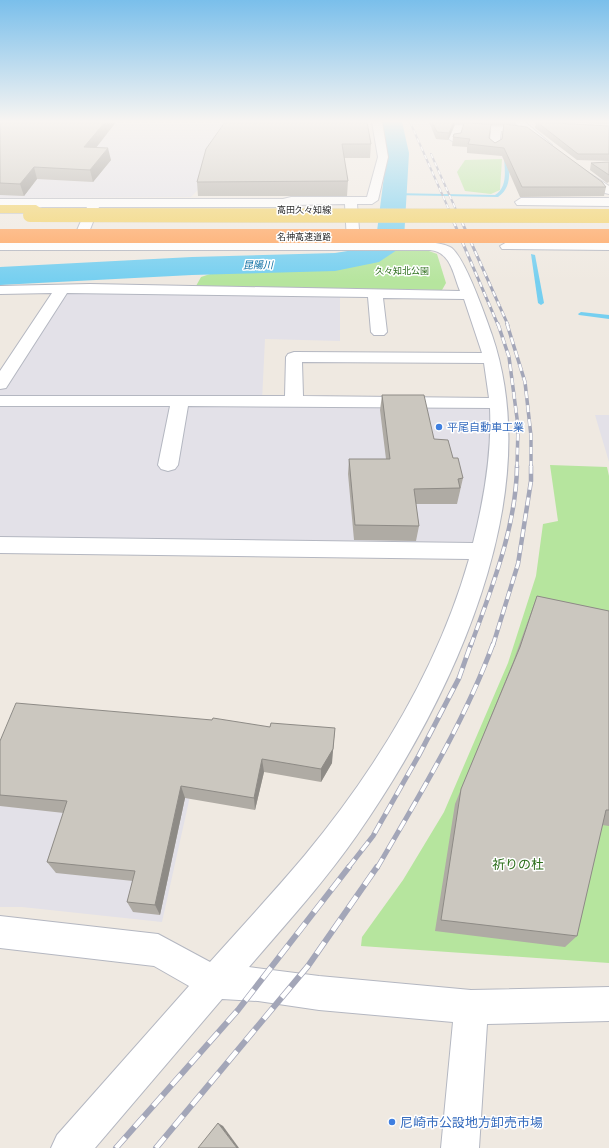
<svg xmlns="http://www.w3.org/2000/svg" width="609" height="1148" font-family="'IBM Plex Sans','Noto Sans JP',sans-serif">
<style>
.industrial{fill:#e3e1e8}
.green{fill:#b6e59e}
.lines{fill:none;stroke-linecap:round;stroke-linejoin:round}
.stream{fill:#75cff0;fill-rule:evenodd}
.river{fill:#75cff0;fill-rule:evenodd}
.minor-casing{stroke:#b4b7c1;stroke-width:2}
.major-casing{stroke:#c9c9c9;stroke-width:2}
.minor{fill:#fff;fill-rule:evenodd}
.major{fill:#f2d163;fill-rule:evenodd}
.rail-far5-casing{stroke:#a3a6b8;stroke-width:2}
.rail-far4-casing{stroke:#a3a6b8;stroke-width:3}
.rail-far3-casing{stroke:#a3a6b8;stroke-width:3.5}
.rail-far2-casing{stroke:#a3a6b8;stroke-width:4.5}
.rail-far1-casing{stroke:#a3a6b8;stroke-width:5}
.rail-casing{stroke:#a3a6b8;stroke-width:6}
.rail-far5{stroke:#fff;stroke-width:1.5;stroke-dasharray:4.5;stroke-linecap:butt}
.rail-far4{stroke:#fff;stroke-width:2;stroke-dasharray:5.5;stroke-linecap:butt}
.rail-far3{stroke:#fff;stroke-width:2.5;stroke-dasharray:7;stroke-linecap:butt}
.rail-far2{stroke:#fff;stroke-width:3;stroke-dasharray:8;stroke-linecap:butt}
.rail-far1{stroke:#fff;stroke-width:3.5;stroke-dasharray:11;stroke-linecap:butt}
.rail{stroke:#fff;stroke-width:4.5;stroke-dasharray:14;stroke-linecap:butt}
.major-bridge-casing{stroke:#c9c9c9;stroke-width:14;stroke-linecap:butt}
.highway-bridge-casing{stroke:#c9c9c9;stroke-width:14;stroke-linecap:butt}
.major-bridge{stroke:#f2d163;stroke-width:14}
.highway-bridge{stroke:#ffa35c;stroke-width:14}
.wall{fill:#afaba4;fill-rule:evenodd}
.shaded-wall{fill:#8e8b86}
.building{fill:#cbc7bf;stroke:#8e8b86}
.shop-dot{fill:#3f7fe0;stroke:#fff;stroke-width:1.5}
.labels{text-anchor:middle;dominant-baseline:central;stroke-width:3;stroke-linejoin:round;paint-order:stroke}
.far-street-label{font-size:9px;fill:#2e2e2e;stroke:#fff}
.far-park-label{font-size:9px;fill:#2c6e1b;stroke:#fff}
.far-water-label{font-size:10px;font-style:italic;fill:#0d6fa3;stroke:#fff}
.shop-label{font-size:11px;fill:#366cbe;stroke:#fff;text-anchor:start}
.near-park-label{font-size:13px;fill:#2c6e1b;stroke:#fff}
.near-shop-label{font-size:13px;fill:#366cbe;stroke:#fff;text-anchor:start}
</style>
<rect width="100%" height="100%" fill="#efe9e1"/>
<!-- industrial -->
<g class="industrial">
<polygon points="0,122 265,122 191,197 0,198"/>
<polygon points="63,288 340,292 340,341 265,339 262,401 498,403 483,551 0,545 0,384"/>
<polygon points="595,415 609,415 609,462"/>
<polygon points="11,713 205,729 162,922 22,907 0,907 0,750"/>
</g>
<!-- green -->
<g class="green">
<polygon points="502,159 500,190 491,194 465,191 457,172 465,160"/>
<polygon points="397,250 429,251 437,254 446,283 442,290 196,286 201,277 213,273 350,266 373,261"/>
<polygon points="550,465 607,467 609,476 609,963 361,946 362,937 403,880 444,812 508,663 536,576 543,524 558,521"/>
</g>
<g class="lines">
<!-- stream -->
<g class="stream">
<path d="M506 153 508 154C509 169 513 187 498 197L393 195 391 194 393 193 495 195C509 186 504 168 504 154Z"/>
<polygon points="531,254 535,255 544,303 541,305 538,303"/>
<polygon points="581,312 609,315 609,319 579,315 578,314"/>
</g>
<!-- river -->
<polygon class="river" points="381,122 402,122 409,153 404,239 397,250 379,262 335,271 192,275 0,285 0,267 192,257 335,253 360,249 376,239 387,153"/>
<!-- minor casing -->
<g class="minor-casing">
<g id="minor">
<path d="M372 122H382L388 157 378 200 372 204H357L360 242C382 242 431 238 450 247 464 254 486 318 492 335 548 499 450 701 357 835 325 881 286 924 249 967L319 976 471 990 609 987V1021L487 1024 479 1148H441L453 1022 319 1010 258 1001 222 999 95 1148H51L57 1135 189 986 154 966 0 948V916L158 934 210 962C242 926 274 892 305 855 377 768 438 668 469 559L0 553V537L473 543C484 499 492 454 490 408L188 406 178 465 175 469 168 471 161 469 158 465 170 406H0V396H285L286 357 288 354 294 352 482 353 464 299 383 298 387 332 384 335H374L371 332 368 297 67 293 6 388 0 389V371L52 293 0 294V286L90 284 460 291C453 274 451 252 430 250H0V242H72L87 207H0V199H283L291 197H367L378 157ZM345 204 347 242H85L99 207H283L291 205ZM302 362 484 363 489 398 303 396Z"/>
<polygon points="514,122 525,122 552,145 547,148 543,147 527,134 501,131 499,147 494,150 489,147 491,131 462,130 458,141 454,142 449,139 455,125 519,127"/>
<polygon points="581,168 609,186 609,194 605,193 577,173 576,171"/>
<polygon points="521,198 609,198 609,206 517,205 515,202"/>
<polygon points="507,242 609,242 609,250 502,249 500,246"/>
</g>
</g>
<!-- major casing -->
<g class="major-casing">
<polygon id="major" points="0,205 36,205 42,209 36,213 0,213"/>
</g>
<!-- minor -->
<use href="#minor" class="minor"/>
<!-- major -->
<use href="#major" class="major"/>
<!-- rail-far5 casing -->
<g class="rail-far5-casing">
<g id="rail-far5">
<polyline points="410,122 450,212"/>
<polyline points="431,154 457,212"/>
</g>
</g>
<!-- rail-far4 casing -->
<g class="rail-far4-casing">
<g id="rail-far4">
<polyline points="449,211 498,325"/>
<polyline points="457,211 508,325"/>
</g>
</g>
<!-- rail-far3 casing -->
<g class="rail-far3-casing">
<g id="rail-far3">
<polyline points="498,324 509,357 518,426 517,467"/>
<polyline points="507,324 525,382 531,436 531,467"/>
</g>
</g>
<!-- rail-far2 casing -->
<g class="rail-far2-casing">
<g id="rail-far2">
<path d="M471 645C492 587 516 528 517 466"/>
<polyline points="493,645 518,564 531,481 531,466"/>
</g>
</g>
<!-- rail-far1 casing -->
<g class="rail-far1-casing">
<g id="rail-far1">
<polyline points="348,868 373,836 419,755 459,678 471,644"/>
<path d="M377 868C419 796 464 723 493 644"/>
</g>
</g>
<!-- rail casing -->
<g class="rail-casing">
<g id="rail">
<polyline points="116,1148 238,1010 349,867"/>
<polyline points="156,1148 308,966 377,867"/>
</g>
</g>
<!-- rail-far5 -->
<use href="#rail-far5" class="rail-far5"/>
<!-- rail-far4 -->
<use href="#rail-far4" class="rail-far4"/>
<!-- rail-far3 -->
<use href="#rail-far3" class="rail-far3"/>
<!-- rail-far2 -->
<use href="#rail-far2" class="rail-far2"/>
<!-- rail-far1 -->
<use href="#rail-far1" class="rail-far1"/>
<!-- rail -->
<use href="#rail" class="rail"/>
<!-- major-bridge casing -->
<g class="major-bridge-casing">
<polyline id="major-bridge" points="30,215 609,216"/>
</g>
<!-- highway-bridge casing -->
<g class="highway-bridge-casing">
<polyline id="highway-bridge" points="0,236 609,236"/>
</g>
<!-- major-bridge -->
<use href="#major-bridge" class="major-bridge"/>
<!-- highway-bridge -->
<use href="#highway-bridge" class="highway-bridge"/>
</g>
<!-- wall -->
<g class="wall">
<polygon points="0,122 116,122 96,148 111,160 93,182 37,179 24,196 0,195"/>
<polygon points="225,122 371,144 370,158 344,158 348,181 347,196 198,196 197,182"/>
<path d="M429 122H516L515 125 606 187 604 196 520 197 502 156 467 153V147L452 146 453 137 461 133 464 124H455L448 140 436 139ZM491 125H504L502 139 495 143 489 138Z"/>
<polygon points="536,122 609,126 609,161 577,160 535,128"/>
<polygon points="552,122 609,122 609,124"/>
<polygon points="609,162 609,182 607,183 590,170 591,163"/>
<polygon points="382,395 434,439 453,458 463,478 457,504 416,504 419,526 416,541 354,540 348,474 349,459 386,459 380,410"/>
<polygon points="537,596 609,611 609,826 602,825 577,936 565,947 435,931 455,804 513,662 530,615"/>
<polygon points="0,741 332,763 321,782 264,772 255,810 185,798 160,915 133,912 127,902 133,881 56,873 47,862 64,813 0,806"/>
</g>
<!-- shaded-wall -->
<g class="shaded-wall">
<polygon points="105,122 116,122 87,159 84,147"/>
<polygon points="454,122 455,122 455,124 448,140 449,133"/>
<polygon points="108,148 111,160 93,182 90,170"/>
<polygon points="34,167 37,179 24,196 20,184"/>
<polygon points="335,728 332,763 321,782 321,769"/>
<polygon points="262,759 264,772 255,810 254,798"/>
<polygon points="181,786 185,798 160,915 155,905"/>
<polygon points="218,1123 223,1126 239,1148 237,1148"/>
</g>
<!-- building -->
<g class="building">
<polygon points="0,122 105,122 84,147 108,148 90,170 34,167 20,184 0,183"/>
<polygon points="225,122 367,122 371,144 342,144 348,181 197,182 206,149"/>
<polygon points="432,122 454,122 449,133 437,132"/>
<polygon points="537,122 609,126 609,154 578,154"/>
<polygon points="464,123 491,124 489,138 495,143 502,139 504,124 527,127 602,182 606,187 522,187 504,148 468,144 470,139 453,137 454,134 461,133"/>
<polygon points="609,162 609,175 591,163"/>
<polygon points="382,395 424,395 434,439 448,440 453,458 458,458 463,478 458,479 460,488 414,489 419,526 355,525 349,459 390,459"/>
<polygon points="537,596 609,611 609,810 606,810 577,936 441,920 461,789 520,647"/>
<polygon points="16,703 212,720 213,718 270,727 271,723 335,728 333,749 321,769 262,759 254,798 181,786 155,905 127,902 135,871 47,862 67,801 0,795 0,741"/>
<polygon points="218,1123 237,1148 198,1148"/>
</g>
<!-- sky -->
<linearGradient id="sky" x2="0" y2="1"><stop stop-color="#7abfeb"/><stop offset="0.43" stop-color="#f8f5f2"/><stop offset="1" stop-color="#f8f5f2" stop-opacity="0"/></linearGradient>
<rect width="609" height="282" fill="url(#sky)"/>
<!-- markers -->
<g class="shop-dot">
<circle cx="439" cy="427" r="4"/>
<circle cx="392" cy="1122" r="4"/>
</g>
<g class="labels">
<!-- far-street labels -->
<g class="far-street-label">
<text x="304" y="209">高田久々知線</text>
<text x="304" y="236">名神高速道路</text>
</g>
<!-- far-park labels -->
<g class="far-park-label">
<text x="402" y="270">久々知北公園</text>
</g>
<!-- far-water labels -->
<g class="far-water-label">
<text transform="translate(258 265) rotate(-1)">昆陽川</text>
</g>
<!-- shop labels -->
<g class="shop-label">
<text x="447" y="427">平尾自動車工業</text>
</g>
<!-- near-park labels -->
<g class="near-park-label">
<text x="518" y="864">祈りの杜</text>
</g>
<!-- near-shop labels -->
<g class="near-shop-label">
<text x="400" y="1122">尼崎市公設地方卸売市場</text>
</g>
</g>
</svg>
